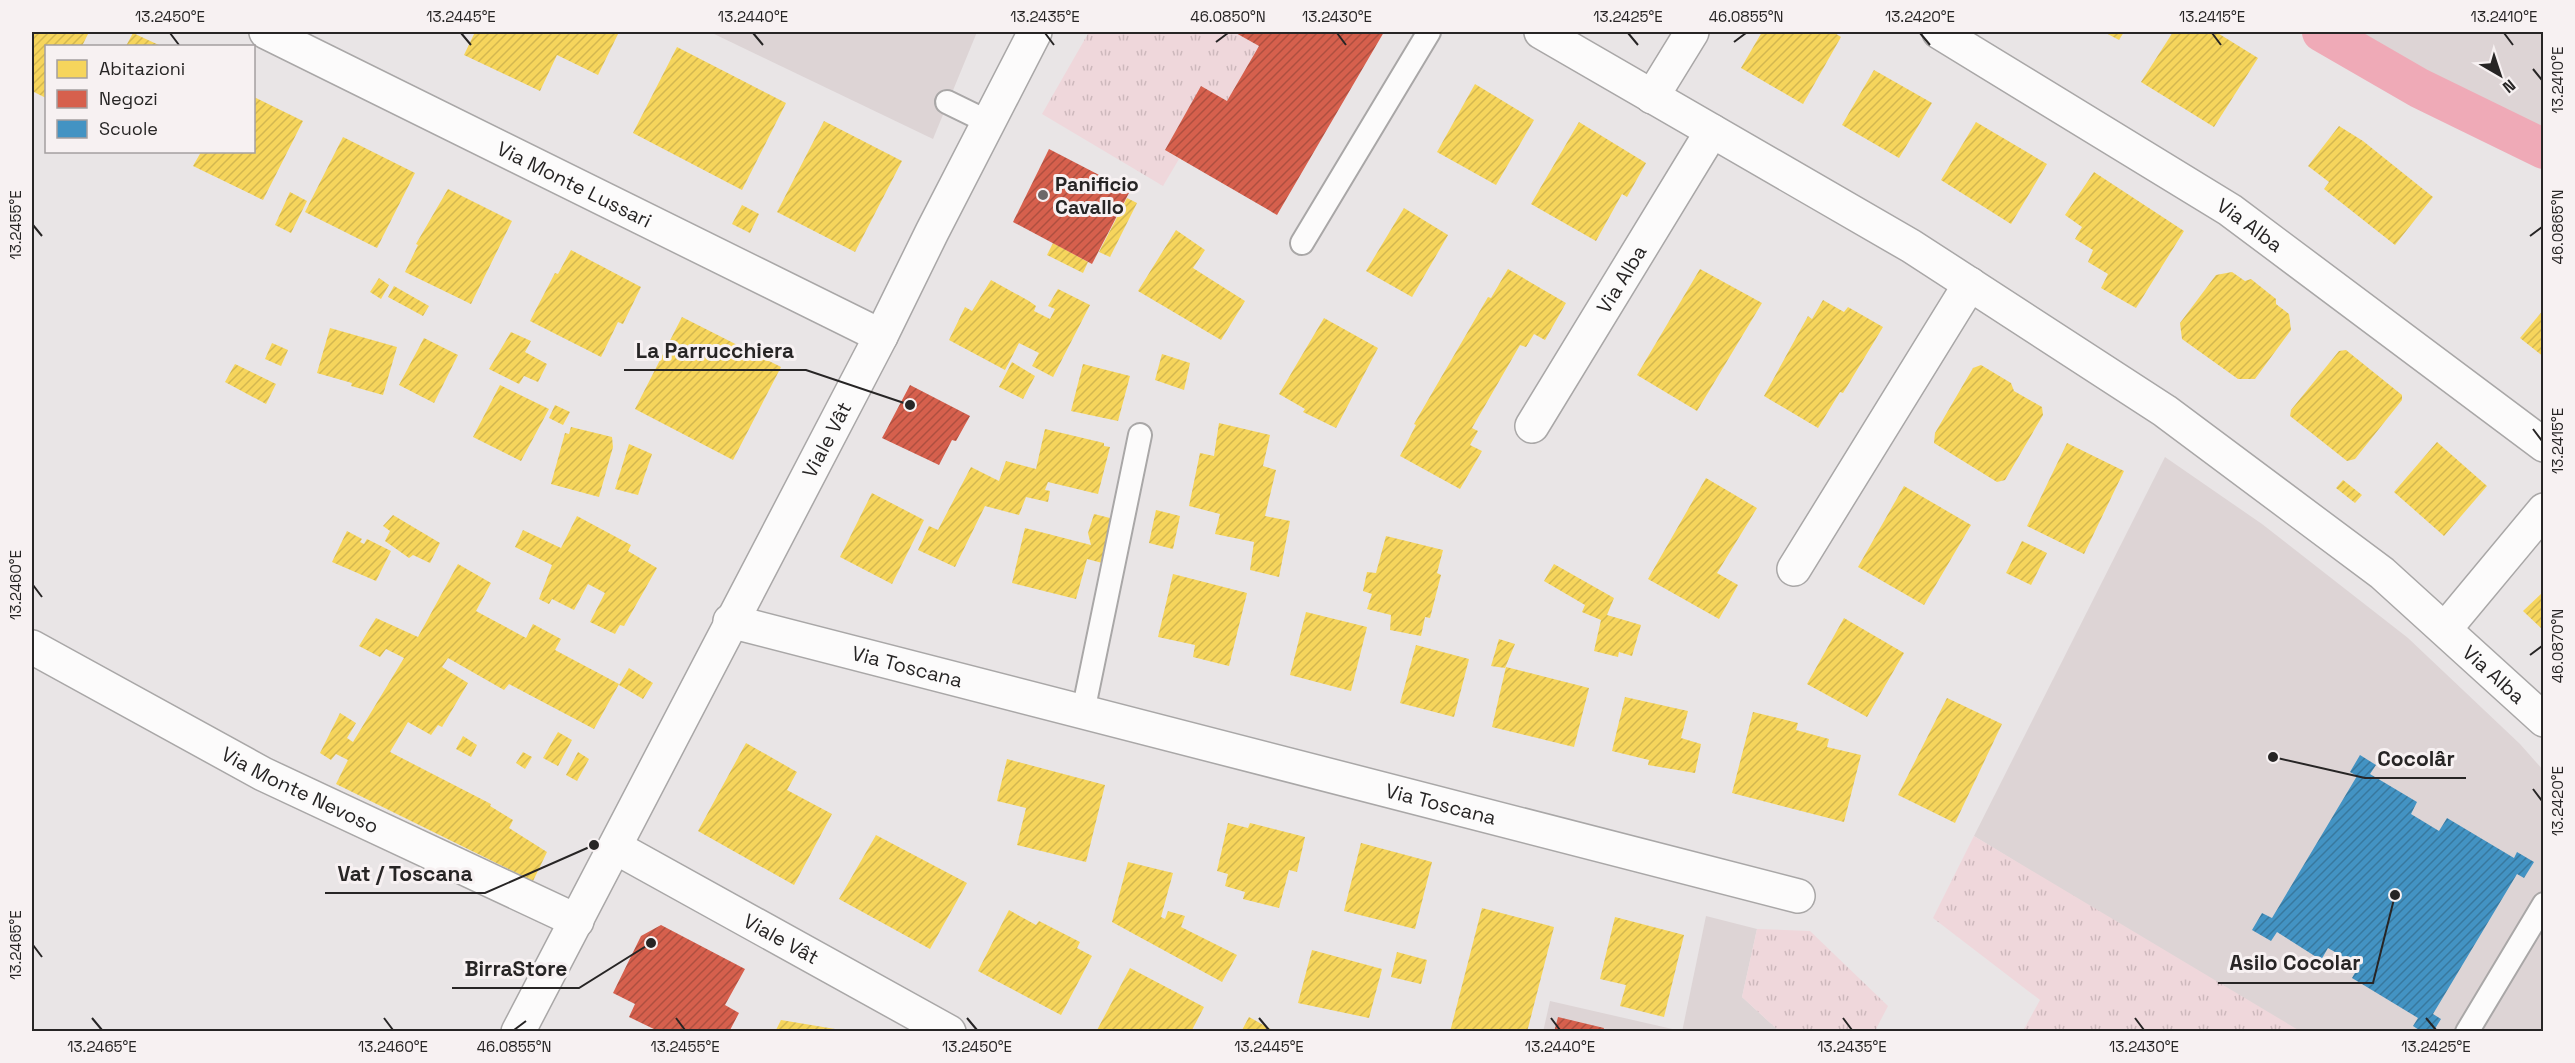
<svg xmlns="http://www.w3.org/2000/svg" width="2575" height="1063" font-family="'Space Grotesk',sans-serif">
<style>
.built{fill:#ddd4d5}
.grass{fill:url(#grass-tufts)}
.homes{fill:url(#homes-hatch)}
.shops{fill:url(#shops-hatch)}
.schools{fill:url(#schools-hatch)}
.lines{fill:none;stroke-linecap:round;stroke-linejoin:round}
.canal{stroke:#efaab7;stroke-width:40}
.service-casing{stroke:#a9a7a7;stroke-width:26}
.minor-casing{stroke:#a9a7a7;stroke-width:36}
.secondary-casing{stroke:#a9a7a7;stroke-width:36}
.service{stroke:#fcfbfb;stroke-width:22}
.minor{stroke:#fcfbfb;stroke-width:33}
.secondary{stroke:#fcfbfb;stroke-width:33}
.ticks{fill:none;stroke:#272525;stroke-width:2}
.poi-dot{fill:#6b6869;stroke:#f7f1f2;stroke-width:2}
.labels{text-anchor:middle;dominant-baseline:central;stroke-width:6;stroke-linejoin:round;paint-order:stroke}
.street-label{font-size:20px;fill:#272525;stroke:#f7f1f2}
.poi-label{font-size:20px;font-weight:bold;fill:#272525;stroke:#f7f1f2;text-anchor:start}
.leader{fill:none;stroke:#272525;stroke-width:2}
.callout-dot{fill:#272525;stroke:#f7f1f2;stroke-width:2}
.callout-label{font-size:21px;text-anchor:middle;font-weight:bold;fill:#272525;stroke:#f7f1f2;stroke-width:6;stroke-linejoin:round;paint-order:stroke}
.neatline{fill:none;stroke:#272525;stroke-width:2}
.ticks-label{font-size:15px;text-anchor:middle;fill:#272525}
</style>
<defs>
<pattern id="grass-tufts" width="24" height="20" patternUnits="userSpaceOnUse" patternTransform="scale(1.5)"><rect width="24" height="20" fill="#efd7db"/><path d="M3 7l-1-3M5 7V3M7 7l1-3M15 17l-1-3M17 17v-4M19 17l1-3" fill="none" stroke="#cdb8bc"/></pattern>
<pattern id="homes-hatch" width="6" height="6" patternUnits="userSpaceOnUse" patternTransform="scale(1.5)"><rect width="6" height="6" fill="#f6d55c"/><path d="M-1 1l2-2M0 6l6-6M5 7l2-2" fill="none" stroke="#d3b750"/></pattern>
<pattern id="shops-hatch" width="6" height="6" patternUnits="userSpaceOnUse" patternTransform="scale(1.5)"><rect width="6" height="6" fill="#d6604d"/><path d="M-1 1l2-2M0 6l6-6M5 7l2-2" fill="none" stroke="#ae4f40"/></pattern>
<pattern id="schools-hatch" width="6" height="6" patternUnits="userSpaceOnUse" patternTransform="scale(1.5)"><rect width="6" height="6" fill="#4393c3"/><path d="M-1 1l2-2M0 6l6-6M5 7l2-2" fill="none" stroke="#38789e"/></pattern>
</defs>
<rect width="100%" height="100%" fill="#e9e5e6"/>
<!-- built -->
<g class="built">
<polygon points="710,32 977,32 933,139"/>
<polygon points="2361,32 2543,32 2543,139"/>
<polygon points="2165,457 2262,524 2408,638 2520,744 2543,770 2543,1031 2293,1031 1974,836"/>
<polygon points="1706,916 1757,929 1742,997 1779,1031 1682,1032"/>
<polygon points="1550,1001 1681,1031 1543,1032"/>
</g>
<!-- grass -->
<g class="grass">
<polygon points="1089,32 1234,32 1259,46 1227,101 1201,87 1165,150 1179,159 1163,186 1042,114"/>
<polygon points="1974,836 2300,1031 2023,1031 2040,1000 1933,918"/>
<polygon points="1757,929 1810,931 1888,1006 1875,1031 1779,1031 1742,997"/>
</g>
<!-- homes -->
<g class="homes">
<polygon points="32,32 89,32 82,46 46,46 46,98 32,91"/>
<polygon points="475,32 619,32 598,75 557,55 540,91 464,55"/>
<polygon points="1762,32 1833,32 1841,37 1803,104 1741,68"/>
<polygon points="2104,32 2124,32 2119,40"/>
<polygon points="2173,32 2216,32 2258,58 2214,127 2141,82"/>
<polygon points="133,33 161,46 126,46"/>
<polygon points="677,47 786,103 742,190 633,133"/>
<polygon points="1874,70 1932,103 1899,158 1842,125"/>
<polygon points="1475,84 1534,120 1496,185 1437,152"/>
<polygon points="254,97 303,121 263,200 193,166 201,152 254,152"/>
<polygon points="824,121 902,161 855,252 777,212"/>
<polygon points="1579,122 1646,163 1627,197 1622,194 1596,241 1531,204"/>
<polygon points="1976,122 2047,164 2011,224 1941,180"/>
<polygon points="2339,126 2363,141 2433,197 2395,245 2324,189 2329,182 2308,166"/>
<polygon points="343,137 415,173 377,248 305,212"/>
<polygon points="2094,172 2184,231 2136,308 2101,288 2108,274 2088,262 2093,250 2075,239 2082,227 2065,215"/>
<polygon points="448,189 512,221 471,304 405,272 418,245 416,244"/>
<polygon points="290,192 307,201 291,233 275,225"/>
<polygon points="1127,198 1137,203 1110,257 1099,252"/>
<polygon points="742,205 759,214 750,233 732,224"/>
<polygon points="1404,208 1448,235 1412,297 1366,271"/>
<polygon points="1176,230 1205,250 1193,268 1245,301 1221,340 1138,291"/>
<polygon points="1053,243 1088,262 1083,273 1047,255"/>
<polygon points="571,250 641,287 623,324 618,322 601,357 530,321 555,273 558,274"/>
<polygon points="1508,269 1566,303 1545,340 1534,334 1526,347 1520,345 1472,428 1478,431 1470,445 1482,451 1460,489 1400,456 1416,425 1414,424 1488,297 1491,298"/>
<polygon points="1700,269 1762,303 1697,411 1637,375"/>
<polygon points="2232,272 2245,281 2251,279 2276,299 2276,304 2289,314 2291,330 2255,379 2238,379 2182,339 2180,323 2216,275"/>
<polygon points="379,278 389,285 381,299 370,292"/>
<polygon points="991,280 1029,301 1036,306 1034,311 1050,319 1055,309 1048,306 1058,289 1090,305 1053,377 1032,366 1039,353 1019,343 1005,370 949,340 965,307 972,311"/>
<polygon points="394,286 429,306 423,316 388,297"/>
<polygon points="1823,300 1844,312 1848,307 1883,327 1843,393 1840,392 1818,428 1764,396 1808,316 1812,319"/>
<polygon points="2544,309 2544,357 2520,338"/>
<polygon points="682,317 781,367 733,460 635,409"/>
<polygon points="1324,318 1378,348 1336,428 1303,412 1305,409 1279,394"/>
<polygon points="330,328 397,347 383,395 351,386 352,383 317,373"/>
<polygon points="511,332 531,341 525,352 547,364 538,382 524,376 519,384 489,369"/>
<polygon points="424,338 458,355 434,403 399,385"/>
<polygon points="272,343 288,350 281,366 265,359"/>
<polygon points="2346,350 2402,395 2402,400 2355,459 2347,461 2290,416 2291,410 2339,351"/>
<polygon points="1162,354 1190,363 1184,390 1155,380"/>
<polygon points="1012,362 1035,376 1023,399 999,387"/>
<polygon points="235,364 276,384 266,404 225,382"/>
<polygon points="1083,364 1130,376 1118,421 1071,411"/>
<polygon points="1981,365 2011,383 2014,391 2042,407 2043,415 2005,480 1997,482 1934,443 1935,433 1973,368"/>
<polygon points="500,385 549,409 521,461 473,437"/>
<polygon points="555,405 570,412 563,425 549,418"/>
<polygon points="1219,423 1270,435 1263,466 1276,470 1265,516 1290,521 1279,577 1250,570 1254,542 1215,534 1220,514 1189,506 1200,453 1214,456"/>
<polygon points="571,427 612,437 613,447 599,497 551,484 565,433 569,434"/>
<polygon points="1045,429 1104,443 1104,446 1110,447 1098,494 1048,482 1045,490 1050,491 1048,502 1026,497 1019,515 985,506 955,567 918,550 929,526 938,530 971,467 999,481 1006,461 1036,469"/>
<polygon points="2437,442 2487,486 2444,536 2394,492"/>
<polygon points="2067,443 2124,471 2084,554 2027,526"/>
<polygon points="629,444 652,454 638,495 615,489"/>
<polygon points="1706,478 1757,508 1717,573 1738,585 1719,619 1648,579"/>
<polygon points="2343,480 2362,495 2355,503 2336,488"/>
<polygon points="1904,486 1971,525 1924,605 1858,567"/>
<polygon points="872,493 924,520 892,584 840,557"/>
<polygon points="1156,510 1180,516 1173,549 1149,543"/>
<polygon points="1094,514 1122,521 1110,565 1087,559 1076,599 1012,583 1025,528 1091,545 1088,533"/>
<polygon points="393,515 440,543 430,563 413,555 409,558 385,541 390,531 383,526"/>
<polygon points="577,516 631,545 628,551 657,568 624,626 620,625 615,634 590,622 605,593 588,584 574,610 552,599 549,604 539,599 552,565 515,547 523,530 561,548"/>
<polygon points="347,531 362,539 360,542 364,544 367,539 391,551 376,581 332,562"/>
<polygon points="1386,536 1443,550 1437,573 1441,575 1430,618 1425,617 1421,636 1390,630 1391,615 1367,609 1372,594 1363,591 1367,572 1376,573"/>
<polygon points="2022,541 2047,553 2031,585 2006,573"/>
<polygon points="458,564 491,583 476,611 526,638 533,624 561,639 555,650 619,684 594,729 509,684 504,690 448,658 442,667 468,683 442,727 438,725 431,735 408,722 390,752 491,804 490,806 513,820 509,828 547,852 533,881 336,784 348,760 336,754 331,760 320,753 340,713 356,723 347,738 353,742 404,658 386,649 380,657 359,646 376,618 418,637"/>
<polygon points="1554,564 1614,598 1607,615 1641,625 1632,656 1619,652 1618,657 1594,651 1601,620 1582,612 1585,605 1544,581"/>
<polygon points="1173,574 1247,593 1229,666 1193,657 1195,645 1158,637"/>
<polygon points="2544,591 2544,631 2523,611"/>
<polygon points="1306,612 1367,627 1351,691 1290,675"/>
<polygon points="1844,618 1904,653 1867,717 1807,684"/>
<polygon points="1499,639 1515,644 1505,668 1491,666"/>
<polygon points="1416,645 1469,659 1454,717 1400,703"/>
<polygon points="1506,667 1589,688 1574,747 1492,727"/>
<polygon points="629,668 653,683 643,699 619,685"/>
<polygon points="1625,697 1688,711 1681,738 1701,744 1695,773 1648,765 1649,760 1612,751"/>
<polygon points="1947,698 2002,724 1955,823 1898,795"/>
<polygon points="1753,712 1798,723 1796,730 1829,739 1827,747 1861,755 1844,822 1732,793"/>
<polygon points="558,732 572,740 558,766 543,758"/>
<polygon points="463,736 477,745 471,757 456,749"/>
<polygon points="746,743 797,772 787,790 832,814 794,885 698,831"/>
<polygon points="523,752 532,757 525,769 516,763"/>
<polygon points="578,752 589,759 577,781 566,775"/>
<polygon points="1007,759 1105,785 1086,862 1017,845 1026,808 997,801"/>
<polygon points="1228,823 1248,828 1250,823 1305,837 1297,872 1289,870 1279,908 1243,899 1245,892 1225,886 1228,874 1217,871"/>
<polygon points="876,835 967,883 930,949 839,899"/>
<polygon points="1361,843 1432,862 1415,929 1344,911"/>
<polygon points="1128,862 1173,873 1161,917 1165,919 1168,911 1185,916 1181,927 1237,955 1222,982 1112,922"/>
<polygon points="1482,908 1554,927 1527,1032 1450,1032"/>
<polygon points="1009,910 1036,925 1039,921 1080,942 1077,948 1092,956 1061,1015 978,971"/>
<polygon points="1615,917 1684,935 1664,1017 1620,1006 1626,985 1600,979"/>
<polygon points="1312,950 1382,969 1369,1018 1298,1003"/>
<polygon points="1397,952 1427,960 1421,984 1391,977"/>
<polygon points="1130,968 1204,1007 1191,1032 1096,1032"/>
<polygon points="1249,1017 1276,1032 1241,1032"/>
<polygon points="781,1020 835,1029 837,1032 775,1032"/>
</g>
<!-- shops -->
<g class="shops">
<polygon points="1234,32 1384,32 1277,215 1165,150 1201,86 1227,101 1259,46"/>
<polygon points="1049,149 1130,191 1092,264 1013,222"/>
<polygon points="910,385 970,416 956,441 952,440 939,465 882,438"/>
<polygon points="661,925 745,969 725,1005 739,1013 729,1032 660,1032 629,1017 635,1004 613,993 641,936"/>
<polygon points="1558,1017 1604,1028 1603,1032 1554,1032"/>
</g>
<!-- schools -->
<polygon class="schools" points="2360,755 2376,765 2370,774 2417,802 2411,814 2439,831 2447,818 2514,858 2517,852 2534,862 2524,878 2517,874 2433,1014 2441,1019 2433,1032 2422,1032 2413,1026 2418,1018 2352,978 2359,966 2328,948 2321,960 2277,932 2271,941 2252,930 2262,913 2272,918 2357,776 2350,772"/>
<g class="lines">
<!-- canal -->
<polyline class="canal" points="2322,32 2419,88 2544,149"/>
<!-- service casing -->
<g class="service-casing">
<g id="service">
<polyline points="947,102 988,122"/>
<polyline points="1302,243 1429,32"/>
<polyline points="1083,712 1140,435"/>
<polyline points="2467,1032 2544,904"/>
</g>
</g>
<!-- minor casing -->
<g class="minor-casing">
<g id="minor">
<path id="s1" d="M266 32 881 336"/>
<path id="s2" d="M1939 32 2230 210 2544 445"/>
<polyline points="1652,97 1692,32"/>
<path id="s3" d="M1532 426 1712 131"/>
<polyline points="1794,569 1970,284"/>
<path id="s4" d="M730 621 1798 896"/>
<polyline points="2445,629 2544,510"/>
<path id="s5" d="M32 647 263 774 577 921"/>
<path id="s6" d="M615 847 949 1032"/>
</g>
</g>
<!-- secondary casing -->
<g class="secondary-casing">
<g id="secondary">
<path id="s7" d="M1541 32 1911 246 2165 411 2382 573 2544 720"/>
<path id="s8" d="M518 1032 881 336 932 232 1035 32"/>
</g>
</g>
<!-- service -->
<use href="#service" class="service"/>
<!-- minor -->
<use href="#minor" class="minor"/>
<!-- secondary -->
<use href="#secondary" class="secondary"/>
</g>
<!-- ticks -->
<path class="ticks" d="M170 33 179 45M461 33 471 45M753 33 763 45M1045 33 1054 45M1337 33 1346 45M1628 33 1638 45M1920 33 1930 45M2212 33 2221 45M2504 33 2513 45M1216 42 1228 33M1734 42 1746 33M2533 69 2542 80M33 225 42 236M2530 236 2542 227M2533 429 2542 441M33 585 42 597M2530 655 2542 646M2533 789 2542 801M33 945 42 957M92 1018 102 1030M384 1018 393 1030M676 1018 685 1030M967 1018 977 1030M1259 1018 1269 1030M1551 1018 1560 1030M1843 1018 1852 1030M2135 1018 2144 1030M2426 1018 2436 1030M514 1030 526 1021"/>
<!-- markers -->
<circle class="poi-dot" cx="1043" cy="195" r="6"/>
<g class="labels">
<!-- street labels -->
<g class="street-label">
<text stroke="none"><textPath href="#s1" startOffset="344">Via Monte Lussari</textPath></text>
<text stroke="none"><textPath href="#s2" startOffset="366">Via Alba</textPath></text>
<text stroke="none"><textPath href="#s3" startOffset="172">Via Alba</textPath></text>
<text stroke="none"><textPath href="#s8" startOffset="668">Viale Vât</textPath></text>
<text stroke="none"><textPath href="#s4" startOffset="183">Via Toscana</textPath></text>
<text stroke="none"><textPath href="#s7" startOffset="1152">Via Alba</textPath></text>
<text stroke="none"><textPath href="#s5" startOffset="304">Via Monte Nevoso</textPath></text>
<text stroke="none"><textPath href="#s4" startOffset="734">Via Toscana</textPath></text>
<text stroke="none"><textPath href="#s6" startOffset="190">Viale Vât</textPath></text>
</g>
<!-- poi labels -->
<g class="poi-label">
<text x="1055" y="184">Panificio<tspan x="1055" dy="23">Cavallo</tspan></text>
</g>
</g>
<!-- callouts -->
<path class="leader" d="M910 405L806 370H624M2273 757L2365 778H2466M594 845L485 893H325M2395 895L2373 983H2218M651 943L579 988H452"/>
<g class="callout-dot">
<circle cx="910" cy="405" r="6"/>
<circle cx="2273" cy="757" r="6"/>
<circle cx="594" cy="845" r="6"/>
<circle cx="2395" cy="895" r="6"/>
<circle cx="651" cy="943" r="6"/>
</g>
<g class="callout-label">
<text x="715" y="358">La Parrucchiera</text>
<text x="2416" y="766">Cocolâr</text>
<text x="405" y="881">Vat / Toscana</text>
<text x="2295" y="970">Asilo Cocolar</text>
<text x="516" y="976">BirraStore</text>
</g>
<!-- border -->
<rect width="2575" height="1063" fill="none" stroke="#f7f1f2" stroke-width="66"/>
<!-- legend -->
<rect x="45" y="45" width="210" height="108" fill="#f7f1f2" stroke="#a49fa0" stroke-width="1.5"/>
<rect x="57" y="60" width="30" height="18" fill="#f6d55c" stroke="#a49fa0" stroke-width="1.5"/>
<text x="99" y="75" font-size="18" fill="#272525">Abitazioni</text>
<rect x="57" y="90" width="30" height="18" fill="#d6604d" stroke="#a49fa0" stroke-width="1.5"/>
<text x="99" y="105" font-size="18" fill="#272525">Negozi</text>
<rect x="57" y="120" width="30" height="18" fill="#4393c3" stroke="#a49fa0" stroke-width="1.5"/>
<text x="99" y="135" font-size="18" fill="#272525">Scuole</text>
<!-- north arrow -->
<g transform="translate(2500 75) rotate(141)" stroke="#f7f1f2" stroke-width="4.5" paint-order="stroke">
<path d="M0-4.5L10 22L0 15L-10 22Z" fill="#272525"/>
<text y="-9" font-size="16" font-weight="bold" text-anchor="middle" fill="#272525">N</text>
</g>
<rect x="33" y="33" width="2509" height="997" class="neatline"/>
<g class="ticks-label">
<text x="170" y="22">13.2450°E</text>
<text x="461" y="22">13.2445°E</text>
<text x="753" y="22">13.2440°E</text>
<text x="1045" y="22">13.2435°E</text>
<text x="1228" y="22">46.0850°N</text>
<text x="1337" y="22">13.2430°E</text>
<text x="1628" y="22">13.2425°E</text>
<text x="1746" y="22">46.0855°N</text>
<text x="1920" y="22">13.2420°E</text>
<text x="2212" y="22">13.2415°E</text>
<text x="2504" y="22">13.2410°E</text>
<text transform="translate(2558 80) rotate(-90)" y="5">13.2410°E</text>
<text transform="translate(16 225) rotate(-90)" y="5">13.2455°E</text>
<text transform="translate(2558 227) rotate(-90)" y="5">46.0865°N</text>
<text transform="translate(2558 441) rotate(-90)" y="5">13.2415°E</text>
<text transform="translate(16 585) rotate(-90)" y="5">13.2460°E</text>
<text transform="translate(2558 646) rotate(-90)" y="5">46.0870°N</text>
<text transform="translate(2558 801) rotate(-90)" y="5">13.2420°E</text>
<text transform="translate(16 945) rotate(-90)" y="5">13.2465°E</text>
<text x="102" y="1052">13.2465°E</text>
<text x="393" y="1052">13.2460°E</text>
<text x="514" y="1052">46.0855°N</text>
<text x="685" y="1052">13.2455°E</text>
<text x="977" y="1052">13.2450°E</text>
<text x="1269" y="1052">13.2445°E</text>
<text x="1560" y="1052">13.2440°E</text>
<text x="1852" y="1052">13.2435°E</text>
<text x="2144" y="1052">13.2430°E</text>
<text x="2436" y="1052">13.2425°E</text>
</g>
</svg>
